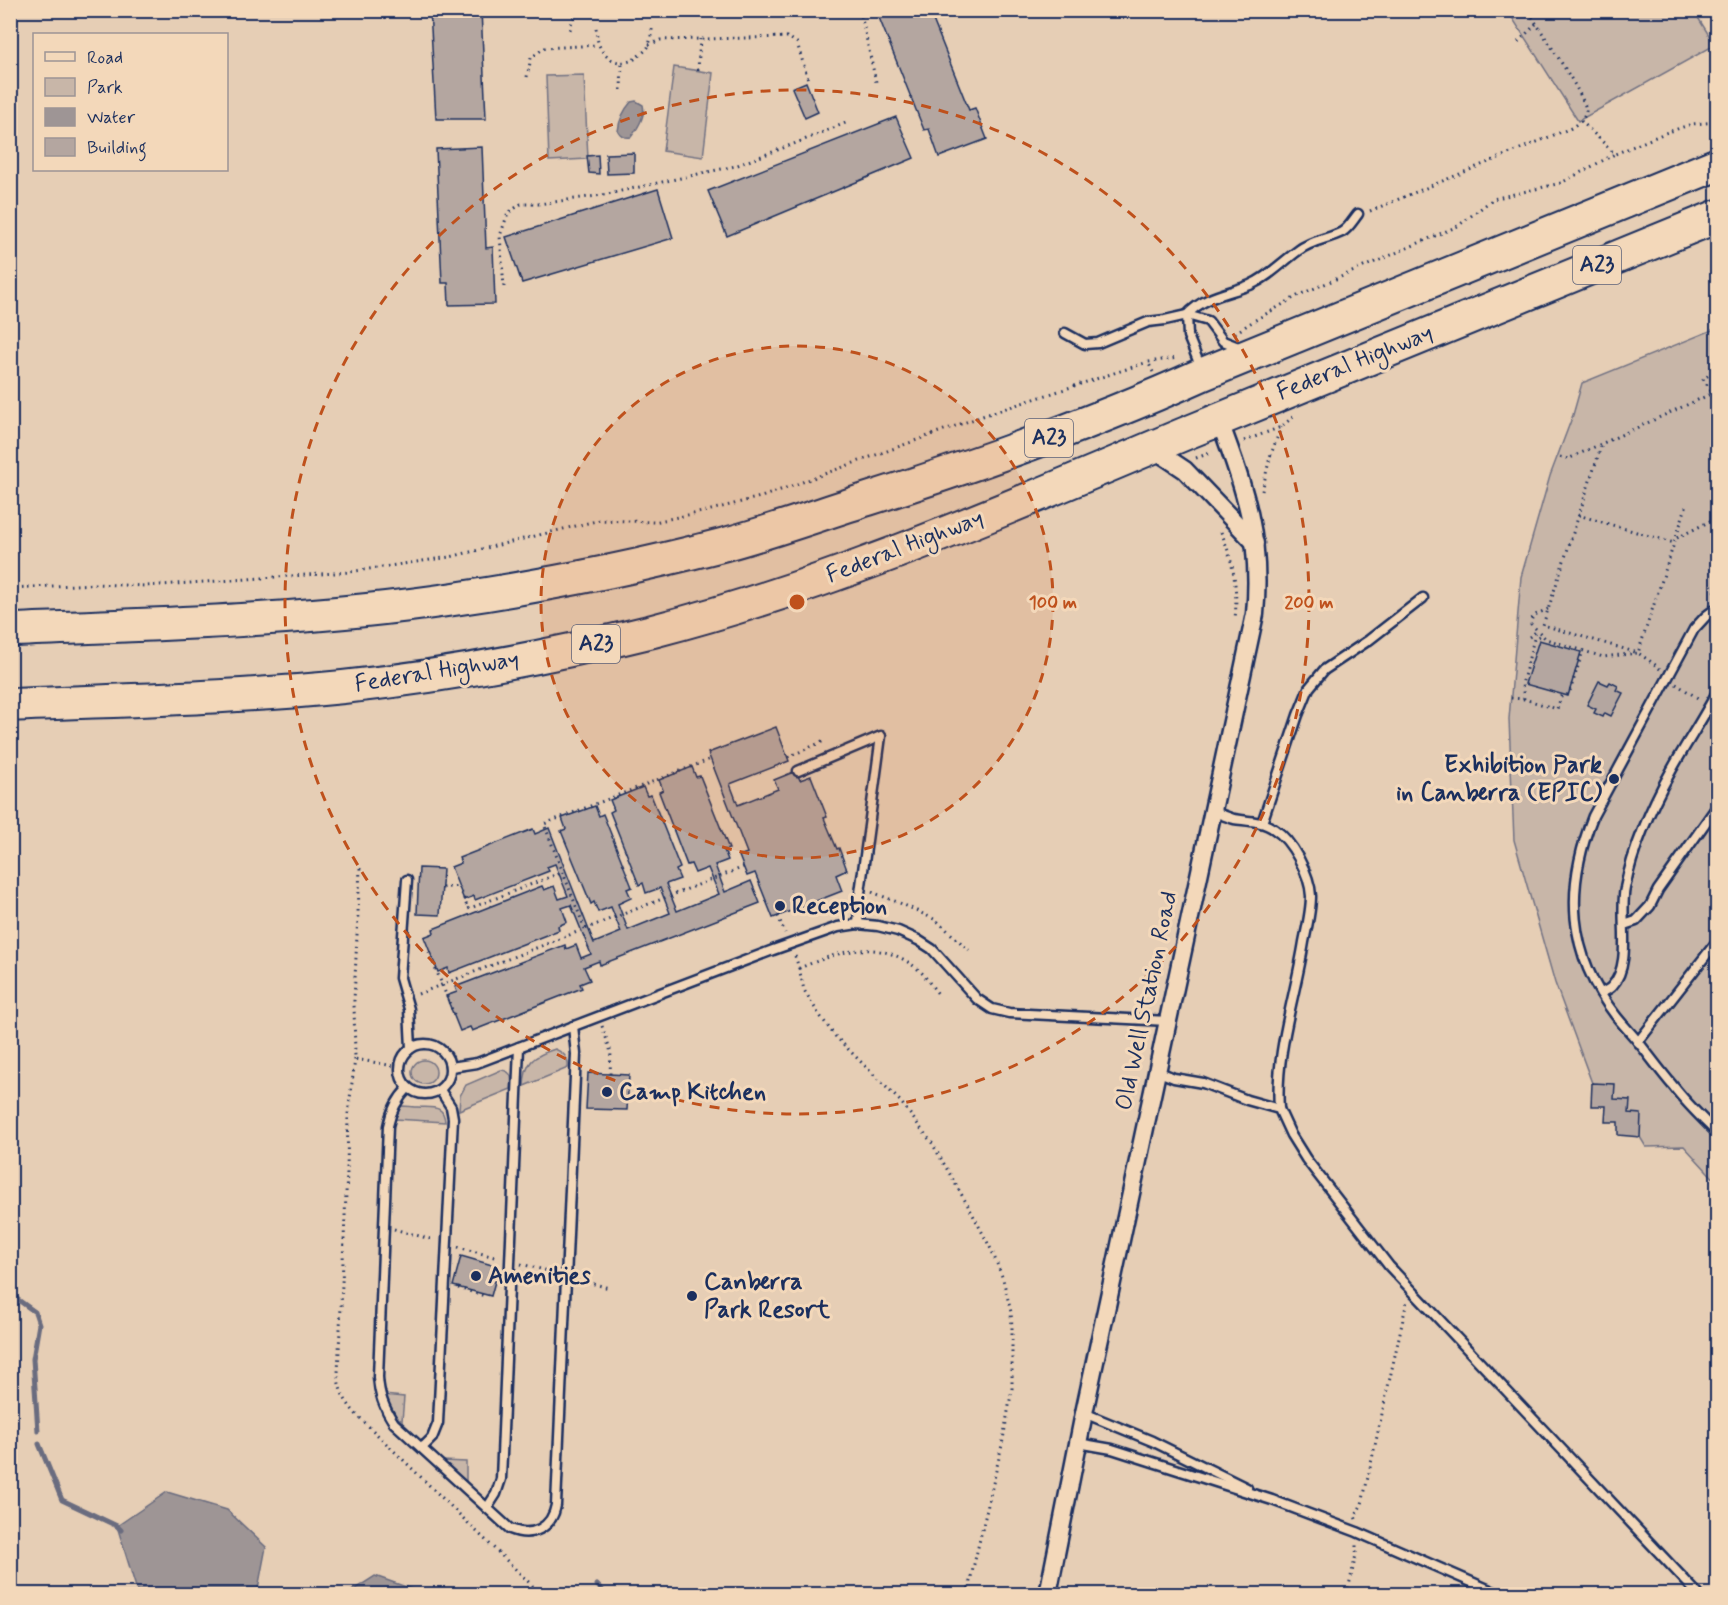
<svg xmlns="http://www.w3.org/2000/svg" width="1728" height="1605" font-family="Mynerve,sans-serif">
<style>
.green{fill:#c8b6a8;stroke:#727283;stroke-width:1.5}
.water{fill:#9e9595;stroke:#6a6c7f;stroke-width:1.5}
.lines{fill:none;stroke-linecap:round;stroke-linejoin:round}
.stream{stroke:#6a6c7f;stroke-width:5}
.building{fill:#b4a6a0;stroke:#1b2f5e;stroke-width:1.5}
.lane-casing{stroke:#1b2f5e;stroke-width:13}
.street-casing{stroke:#1b2f5e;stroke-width:21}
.highway-casing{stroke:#1b2f5e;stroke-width:36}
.path{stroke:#1b2f5e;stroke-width:3;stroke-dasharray:1.5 4.5;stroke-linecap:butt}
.lane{stroke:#f3d8ba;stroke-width:8}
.street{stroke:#f3d8ba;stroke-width:16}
.highway{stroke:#f3d8ba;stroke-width:32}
.ring{fill:none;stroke:#bf511c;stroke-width:3;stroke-dasharray:10 8}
.poi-dot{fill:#1b2f5e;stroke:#f3d8ba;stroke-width:2}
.labels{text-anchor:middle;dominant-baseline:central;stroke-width:6;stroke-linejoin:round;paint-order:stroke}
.shield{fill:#f3d8ba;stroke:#5c627a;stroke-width:1.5}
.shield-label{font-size:22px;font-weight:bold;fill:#1b2f5e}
.street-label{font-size:24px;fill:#1b2f5e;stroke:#f3d8ba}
.poi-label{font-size:24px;font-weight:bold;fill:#1b2f5e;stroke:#f3d8ba;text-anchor:start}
.centre{fill:#bf511c;stroke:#f3d8ba;stroke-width:3}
.ring-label{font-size:18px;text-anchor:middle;font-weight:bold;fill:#bf511c;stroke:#f3d8ba;stroke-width:6;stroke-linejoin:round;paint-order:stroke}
</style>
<rect width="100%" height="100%" fill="#e6ceb5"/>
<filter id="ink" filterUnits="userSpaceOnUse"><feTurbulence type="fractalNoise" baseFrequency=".0167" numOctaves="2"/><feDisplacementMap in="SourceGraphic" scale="12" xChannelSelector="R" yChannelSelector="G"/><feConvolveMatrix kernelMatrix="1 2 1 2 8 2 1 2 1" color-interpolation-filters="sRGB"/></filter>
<g filter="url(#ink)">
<!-- green -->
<g class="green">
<polygon points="1508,11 1694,11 1715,45 1578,121"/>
<polygon points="674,67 713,73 703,157 663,151"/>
<polygon points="584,75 588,159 549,161 546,76"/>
<polygon points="1717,328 1717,1182 1684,1146 1646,1147 1640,1137 1592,1083 1555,983 1514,840 1509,719 1521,577 1550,476 1573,415 1582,383"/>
<path d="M555 1049C564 1053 569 1058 568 1068L524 1086C525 1062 533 1056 555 1049Z"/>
<circle cx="424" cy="1072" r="12"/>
<path d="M501 1070C513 1071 512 1079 511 1089L459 1110 460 1096 466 1085Z"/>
<path d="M402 1106C408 1106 412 1107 418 1107 431 1108 444 1104 445 1122L395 1119 398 1110Z"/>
<polygon points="383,1395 404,1397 402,1421 393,1414"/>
<polygon points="443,1461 466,1462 466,1485 442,1464"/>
</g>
<!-- water -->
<g class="water">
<path d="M636 101 643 105C646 116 638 128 631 137 625 138 621 137 618 131 619 121 624 110 631 102Z"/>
<polygon points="167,1492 227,1510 266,1547 257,1594 138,1594 117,1526"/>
<polygon points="375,1576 426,1594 347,1594"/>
</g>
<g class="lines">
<!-- stream -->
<g class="stream">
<polyline points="10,1294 35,1312 39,1324 33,1359 38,1431"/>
<polyline points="39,1444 62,1500 117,1526 121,1530"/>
<polyline points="597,1585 606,1594"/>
</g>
</g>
<!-- building -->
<g class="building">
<polygon points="430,10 481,10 486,119 436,119"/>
<polygon points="876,10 929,10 969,110 975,108 987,139 939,157 929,129 924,130"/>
<polygon points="806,82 818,112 805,118 792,88"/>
<polygon points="896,117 914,158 727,236 708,191"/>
<polygon points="482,147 486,248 493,247 495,304 449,305 448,283 442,283 436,149"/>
<polygon points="634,153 634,173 607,174 606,154"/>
<polygon points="598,155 599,174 589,173 587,156"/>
<polygon points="658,189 673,238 522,283 506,237"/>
<polygon points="1539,640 1581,652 1568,696 1525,684"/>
<polygon points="1599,681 1608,685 1610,682 1618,686 1616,690 1623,693 1611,716 1605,713 1603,717 1594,713 1596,709 1587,705"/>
<polygon points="776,727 789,761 730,784 738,805 778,789 774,780 796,771 800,780 811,776 827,817 824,818 837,849 839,848 847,870 836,875 842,891 773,918 755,873 747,876 739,856 747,853 708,753"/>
<polygon points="692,767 696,777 700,776 729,849 724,850 728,860 715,865 725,892 751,881 760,903 600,965 599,961 584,967 590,980 580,984 582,988 472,1031 470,1027 460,1031 446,996 457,992 455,987 565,945 566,949 576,945 581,958 591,954 571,905 562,908 567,922 558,926 559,930 449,973 448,968 438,972 424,937 434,933 433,929 542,886 544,890 554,886 559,899 568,896 555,864 547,867 549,871 475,900 474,896 464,900 451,867 461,863 459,858 533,829 535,834 549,828 594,943 621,932 611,907 598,912 594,902 591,904 561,831 566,829 562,818 595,806 599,816 603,814 632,887 627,889 631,898 618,904 628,930 670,913 660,888 646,893 643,883 639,885 610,812 614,810 610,800 643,787 647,796 651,795 680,868 676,870 680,879 666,884 677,911 719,894 708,868 695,873 691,864 687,865 659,792 663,790 659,780"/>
<polygon points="419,868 443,869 440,915 417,914"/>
<polygon points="588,1073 629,1075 627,1110 586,1109"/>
<polygon points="1592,1083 1615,1084 1614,1099 1630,1100 1629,1113 1641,1114 1640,1137 1618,1135 1618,1122 1605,1122 1606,1106 1591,1106"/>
<polygon points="461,1256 499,1267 491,1296 453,1286"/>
</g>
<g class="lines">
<!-- lane casing -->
<g class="lane-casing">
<g id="lane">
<polyline points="1065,333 1085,344 1098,343 1148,322 1165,320 1187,315 1208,321 1223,341 1241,348"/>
<path d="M1201 368 1188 336 1187 315C1204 296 1227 294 1250 285 1269 277 1282 262 1299 250 1312 240 1328 239 1342 232 1349 228 1353 220 1358 214"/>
<path d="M1718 607 1706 616 1694 629 1593 816C1565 887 1567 953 1616 1016 1623 1025 1632 1034 1640 1044 1651 1058 1662 1073 1674 1087 1687 1104 1703 1119 1718 1134"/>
<polyline points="798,771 881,736 860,893 858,924"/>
<path d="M1212 811C1220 814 1227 817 1234 819 1247 821 1263 821 1274 829 1292 840 1310 875 1311 896 1311 911 1307 927 1304 942 1295 998 1275 1052 1279 1109"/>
<polyline points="1262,823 1298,715 1309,688 1324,670 1369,640 1423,598"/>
<polyline points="407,880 400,978 409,1009 411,1048"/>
<polyline points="1624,925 1636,921 1650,906 1658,890 1718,805"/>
<path d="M1601 993C1605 991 1610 989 1612 986 1633 964 1619 916 1625 888 1632 851 1651 807 1670 773 1685 745 1703 719 1718 690"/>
<polyline points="1638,1042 1718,940"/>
<circle cx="425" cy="1069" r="25"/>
<polyline points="451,1067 477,1063 773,950 838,927 858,924 878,926 898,931 918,940 932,949 977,999 992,1009 1009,1013 1168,1021"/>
<polyline points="1157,1071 1174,1078 1203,1083 1247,1100 1279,1109 1291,1135 1306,1159 1389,1266 1698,1594"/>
<path d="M408 1088C397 1099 391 1111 388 1126L378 1377C379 1395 384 1408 394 1423L510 1529C532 1538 552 1528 556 1505L576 1054 573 1026"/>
<polyline points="1084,1413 1152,1441 1247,1488"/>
<polyline points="1078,1443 1112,1449 1272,1500 1357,1532 1499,1594"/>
<polyline points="422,1448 432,1438 438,1423 453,1118 451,1107 440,1090"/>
<polyline points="487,1508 496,1494 501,1479 519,1047"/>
</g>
</g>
<!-- street casing -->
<g class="street-casing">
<g id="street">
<polyline points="1152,448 1185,470 1255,543"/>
<path d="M1048 1594 1084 1413 1255 614C1262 539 1245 488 1219 420"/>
</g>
</g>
<!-- highway casing -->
<g class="highway-casing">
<g id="highway">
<path d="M10 630C158 624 307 621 454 599 541 586 629 569 714 547 766 534 817 515 868 499 982 463 1094 423 1203 374L1718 164"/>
<path d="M10 705C121 700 233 698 343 687 447 676 552 656 653 631 836 584 1010 507 1184 434 1362 360 1540 288 1718 216"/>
</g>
</g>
<!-- path -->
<g class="path">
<polyline points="643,10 659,16 672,10"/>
<polyline points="860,10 876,82"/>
<path d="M596 28C597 35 597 42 600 47 606 61 623 67 636 58 640 54 647 51 649 45 651 39 651 32 653 26"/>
<path d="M570 30C572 20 573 14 582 10"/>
<polyline points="1518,42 1536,24"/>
<polyline points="649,45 660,40 788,37 797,43 808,79"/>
<polyline points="698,70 700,39"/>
<polyline points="527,77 531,58 544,48 598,45"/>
<polyline points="621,90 622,62"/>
<polyline points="1581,121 1615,154 1665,133 1692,124 1718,122"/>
<path d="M1370 211 1571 128C1578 123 1585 119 1586 111 1587 98 1537 26 1528 10"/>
<polyline points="504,287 500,236 508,213 521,204 539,204 603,195 735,166 799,142 848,122"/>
<polyline points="1235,333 1252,322 1299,295 1458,226 1493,199 1561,183 1615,154"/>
<polyline points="1718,369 1703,379 1718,400"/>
<polyline points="1153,372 1148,362 1178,358"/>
<polyline points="1244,441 1281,427 1294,416"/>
<polyline points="1560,457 1568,459 1713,393"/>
<polyline points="1196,458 1213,452"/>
<polyline points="1262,491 1270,457 1281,427"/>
<polyline points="1578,515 1674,543"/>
<path d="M1221 532C1233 560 1238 587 1235 619"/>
<polyline points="1677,538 1718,517"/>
<polyline points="1711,585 1717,595"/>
<polyline points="10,588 96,584 146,586 349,572 450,557 600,520 654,522 707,511 764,496 988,414 1148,362"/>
<path d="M1548 609C1540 613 1530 615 1531 624L1546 639 1603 657 1638 653 1543 625 1602 444"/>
<polyline points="1529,637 1537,631"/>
<polyline points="1660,669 1653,663 1638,653 1687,504"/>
<polyline points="1676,684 1701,700"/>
<polyline points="1511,698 1524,699 1557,709 1561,697 1569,694 1583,651"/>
<polyline points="1524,699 1522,684 1534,639 1541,635"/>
<polyline points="788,757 824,741"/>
<polyline points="360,868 354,1001 355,1059 400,1067"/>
<polyline points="442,888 459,886 468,909 563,872"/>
<polyline points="872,892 902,904 936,920 969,950"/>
<polyline points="778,916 785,933"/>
<polyline points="585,929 544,824 711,759"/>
<polyline points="429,952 455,1017"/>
<path d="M795 956 799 968C831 956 861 942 894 955 904 959 914 965 922 973 928 980 933 988 939 995"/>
<polyline points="799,968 804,990 818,1013 835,1036 900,1101 932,1143 971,1211 992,1251 1003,1279 1011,1312 1012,1327 1012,1389 1002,1445 967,1594"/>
<polyline points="418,994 744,867"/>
<polyline points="602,1026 611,1052 610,1074"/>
<path d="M355 1059 348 1114 347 1172 338 1373C338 1390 345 1401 356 1414L541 1594"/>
<polyline points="394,1229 434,1240"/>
<polyline points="458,1247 498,1258"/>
<polyline points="521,1264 556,1273"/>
<polyline points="576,1279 609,1288"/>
<polyline points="458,1288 485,1296"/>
<polyline points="1356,1519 1355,1516 1362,1504 1407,1301"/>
<polyline points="1347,1594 1356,1555 1356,1543"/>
</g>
<!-- lane -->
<use href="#lane" class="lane"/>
<!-- street -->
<use href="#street" class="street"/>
<!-- highway -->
<use href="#highway" class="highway"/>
</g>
</g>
<!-- distance rings -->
<circle cx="797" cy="602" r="256" fill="#bf511c" fill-opacity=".12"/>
<g class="ring">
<circle cx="797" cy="602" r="256"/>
<circle cx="797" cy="602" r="512"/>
</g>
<!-- markers -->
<g class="poi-dot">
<circle cx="1614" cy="779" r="6"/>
<circle cx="780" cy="906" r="6"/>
<circle cx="607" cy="1092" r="6"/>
<circle cx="476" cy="1276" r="6"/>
<circle cx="692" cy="1296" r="6"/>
</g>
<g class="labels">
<!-- shield labels -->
<g class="shield">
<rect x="1573" y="246" width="48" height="38" rx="4.5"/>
<rect x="1025" y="419" width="48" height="38" rx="4.5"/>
<rect x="572" y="625" width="48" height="38" rx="4.5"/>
</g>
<g class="shield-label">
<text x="1597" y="265">A23</text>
<text x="1049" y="438">A23</text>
<text x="596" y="644">A23</text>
</g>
<!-- street labels -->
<g class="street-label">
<text transform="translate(1355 363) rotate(-22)">Federal Highway</text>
<text transform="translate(905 547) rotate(-21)">Federal Highway</text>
<text transform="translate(437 672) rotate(-9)">Federal Highway</text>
<text transform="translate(1147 1001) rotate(-78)">Old Well Station Road</text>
</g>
<!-- poi labels -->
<g class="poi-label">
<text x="1602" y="765" text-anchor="end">Exhibition Park<tspan x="1602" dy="28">in Canberra (EPIC)</tspan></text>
<text x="792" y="906">Reception</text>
<text x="619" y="1092">Camp Kitchen</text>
<text x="488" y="1276">Amenities</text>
<text x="704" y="1282">Canberra<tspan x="704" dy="28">Park Resort</tspan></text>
</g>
</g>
<circle cx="797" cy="602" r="9" class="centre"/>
<g class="ring-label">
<text x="1053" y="608">100 m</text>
<text x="1309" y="608">200 m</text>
</g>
<!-- margin -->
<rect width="1728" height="1605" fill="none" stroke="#f3d8ba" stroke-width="36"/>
<rect x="18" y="18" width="1692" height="1569" fill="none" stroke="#1b2f5e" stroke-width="2" filter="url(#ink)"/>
<!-- legend -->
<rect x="33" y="33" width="195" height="138" fill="#f3d8ba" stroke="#9d9495" stroke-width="1.5"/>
<rect x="45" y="52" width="30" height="9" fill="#f3d8ba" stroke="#9d9495" stroke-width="1.5"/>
<text x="87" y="63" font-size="18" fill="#1b2f5e">Road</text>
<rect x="45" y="78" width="30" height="18" fill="#c8b6a8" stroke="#9d9495" stroke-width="1.5"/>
<text x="87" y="93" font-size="18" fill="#1b2f5e">Park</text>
<rect x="45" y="108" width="30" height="18" fill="#9e9595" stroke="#9d9495" stroke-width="1.5"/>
<text x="87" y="123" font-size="18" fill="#1b2f5e">Water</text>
<rect x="45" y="138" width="30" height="18" fill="#b4a6a0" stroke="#9d9495" stroke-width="1.5"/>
<text x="87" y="153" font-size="18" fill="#1b2f5e">Building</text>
</svg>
